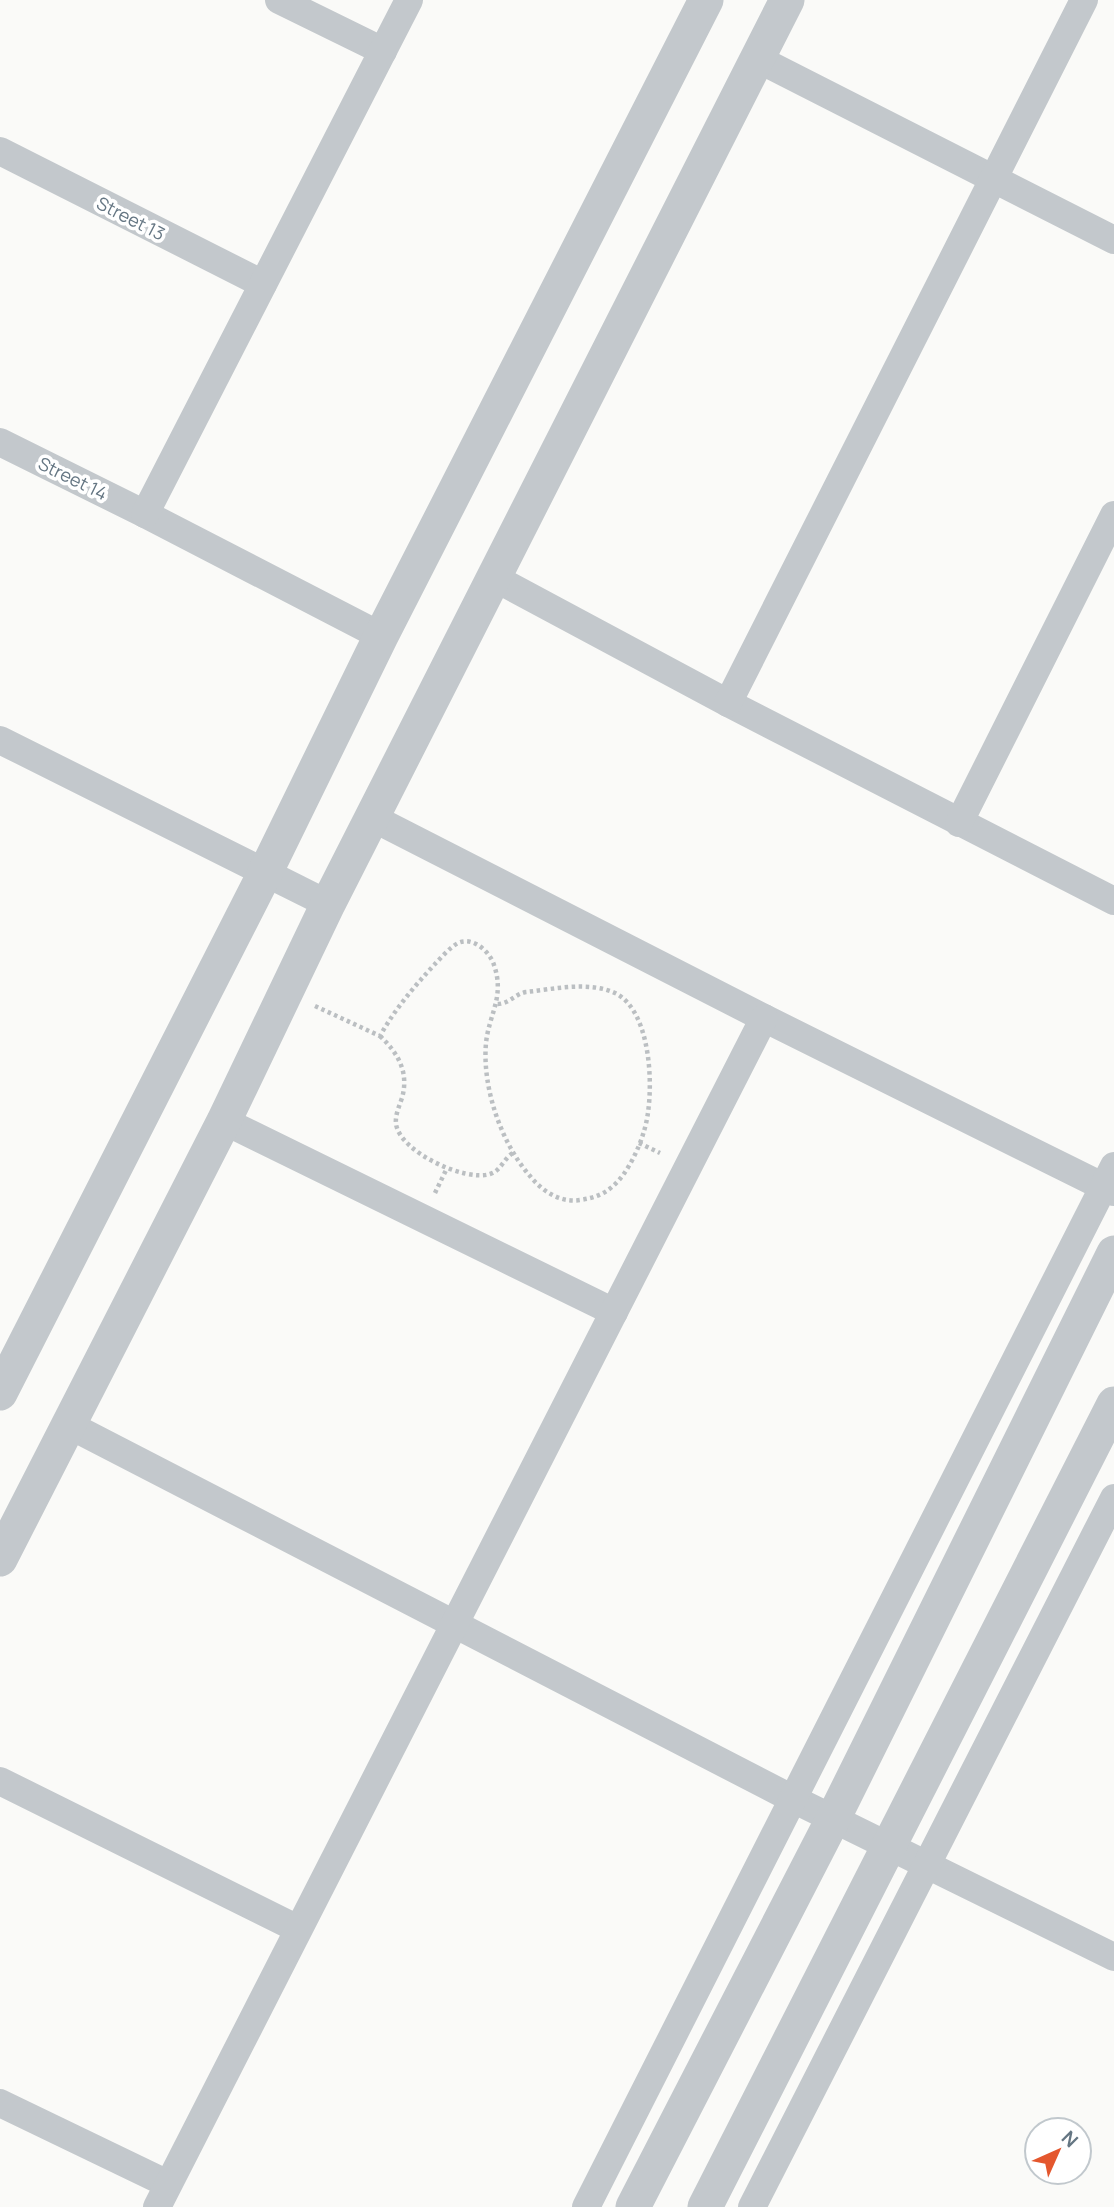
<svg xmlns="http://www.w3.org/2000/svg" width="1114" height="2207" font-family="Manrope,sans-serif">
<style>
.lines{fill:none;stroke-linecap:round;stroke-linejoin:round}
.path{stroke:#bbbfc2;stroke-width:4.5;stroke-dasharray:3.5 3.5;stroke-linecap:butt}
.minor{stroke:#c3c8cc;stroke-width:28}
.tertiary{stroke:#c3c8cc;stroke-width:35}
.labels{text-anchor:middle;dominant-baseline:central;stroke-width:7;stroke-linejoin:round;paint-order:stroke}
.street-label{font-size:18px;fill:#657683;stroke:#fff}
</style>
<rect width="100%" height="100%" fill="#fafaf8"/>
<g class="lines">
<!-- path -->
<g class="path">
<path d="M315 1006 380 1036C395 1009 413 988 434 965 441 958 449 948 458 943 473 936 490 952 494 965 505 997 489 1014 486 1043 482 1087 501 1143 530 1176 542 1191 560 1203 580 1200 593 1198 603 1195 613 1186 627 1174 639 1149 644 1131 655 1097 653 1011 615 993 589 981 554 989 526 992 515 994 509 1004 497 1004"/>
<path d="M380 1036C399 1054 409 1073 402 1098 399 1107 395 1115 396 1124 400 1152 465 1182 490 1174 501 1171 504 1158 513 1153"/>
<polyline points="639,1143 660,1153"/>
<polyline points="435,1193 447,1168"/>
</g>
<!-- minor -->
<g class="minor">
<polyline points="279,0 383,51"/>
<polyline points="758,59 1114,240"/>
<polyline points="0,151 263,284"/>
<polyline points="0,442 145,514 381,636"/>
<polyline points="145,514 409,0"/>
<polyline points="493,577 728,703 1114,901"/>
<polyline points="728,703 1084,0"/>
<polyline points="0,740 328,904"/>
<polyline points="373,818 764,1018 1114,1192"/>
<polyline points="959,823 1114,515"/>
<polyline points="224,1121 614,1312"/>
<polyline points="69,1425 793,1799 1114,1957"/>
<polyline points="0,1781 298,1929"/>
<polyline points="0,2103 168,2184"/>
<polyline points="157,2207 764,1018"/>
<polyline points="586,2207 1114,1166"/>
<polyline points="752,2207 1114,1498"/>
</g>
<!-- tertiary -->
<g class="tertiary">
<polyline points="0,1393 265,873 381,636 706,0"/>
<polyline points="0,1559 224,1121 328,904 787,0"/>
<polyline points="633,2207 833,1819 1114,1253"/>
<polyline points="705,2207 1114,1404"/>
</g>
</g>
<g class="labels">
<!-- street labels -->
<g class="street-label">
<text transform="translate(131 218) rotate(27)">Street 13</text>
<text transform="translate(73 478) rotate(26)">Street 14</text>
</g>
</g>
<!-- north arrow -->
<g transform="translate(1058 2151) rotate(45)"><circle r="33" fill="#ffffff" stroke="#c1c8cd" stroke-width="2"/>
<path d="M0-5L12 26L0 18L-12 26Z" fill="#e4572e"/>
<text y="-10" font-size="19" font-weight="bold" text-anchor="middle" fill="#657683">N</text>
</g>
</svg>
